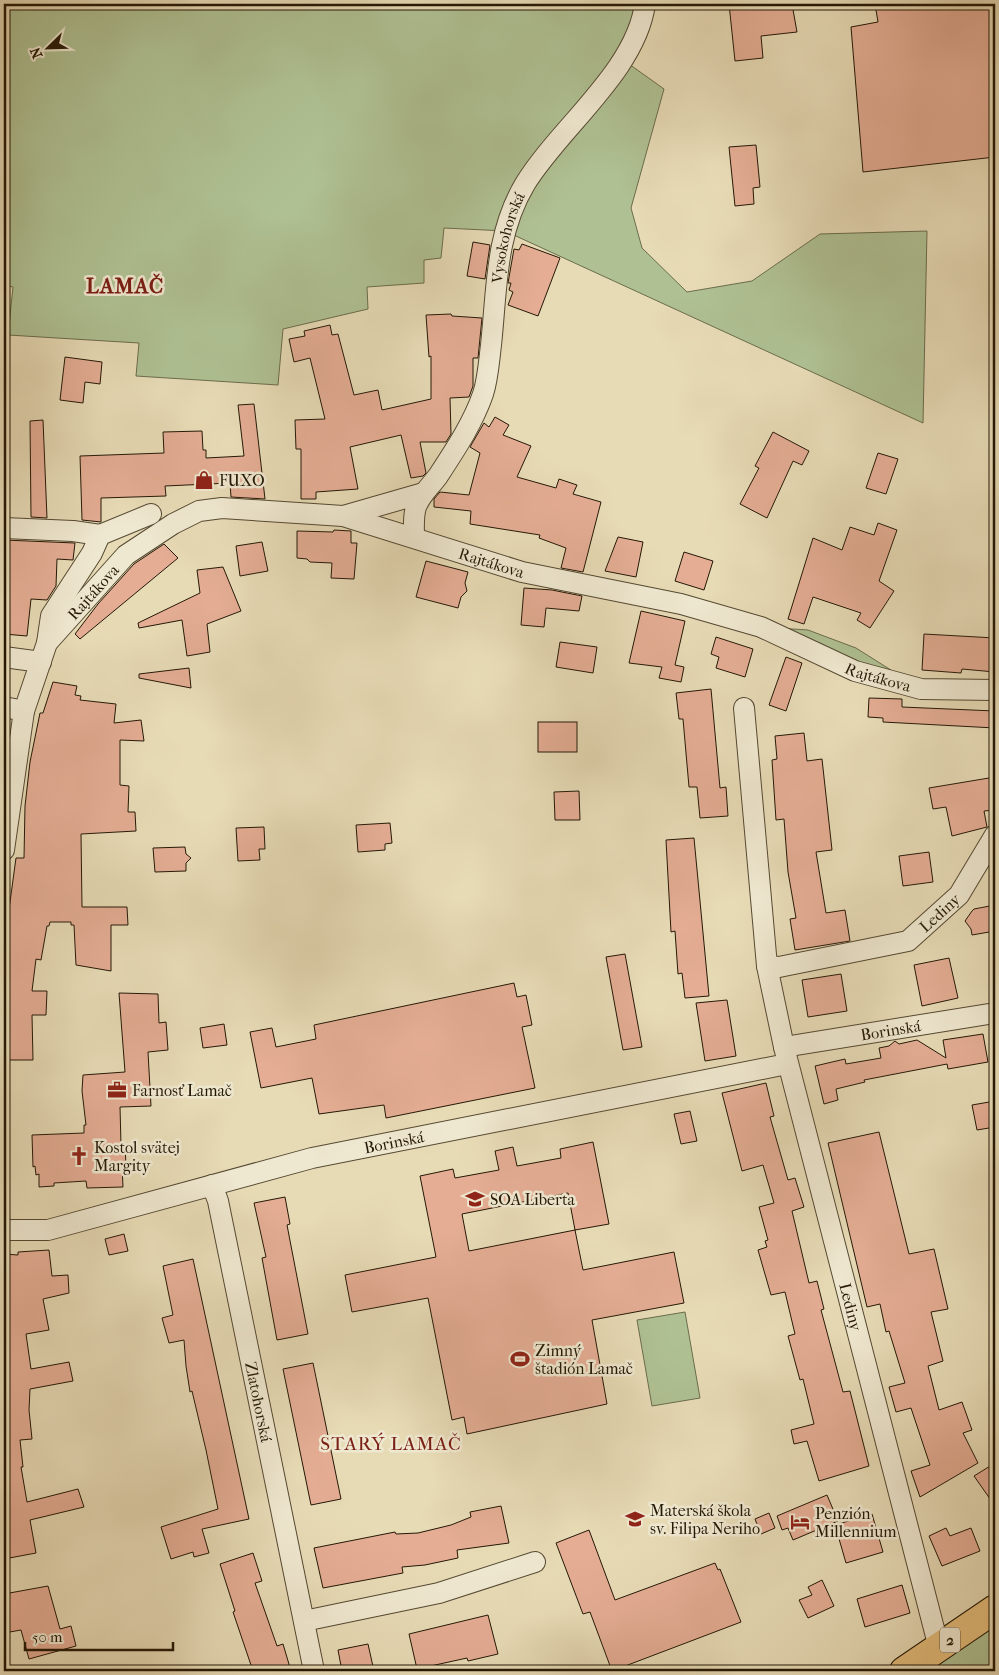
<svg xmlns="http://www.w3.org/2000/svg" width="999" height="1675" font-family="'IM FELL French Canon',serif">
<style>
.green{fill:#afc193;stroke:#6a6c4c}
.building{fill:#e4ad94;stroke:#241806;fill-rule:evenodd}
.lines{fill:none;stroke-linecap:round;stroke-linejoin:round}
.minor-casing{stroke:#554932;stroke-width:22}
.primary-casing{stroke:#241806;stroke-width:30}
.minor{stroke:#efe8d0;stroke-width:20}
.primary{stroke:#e4be7b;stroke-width:28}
.labels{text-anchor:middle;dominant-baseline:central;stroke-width:5;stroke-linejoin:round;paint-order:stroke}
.shield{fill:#efe8d0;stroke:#615643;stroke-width:1}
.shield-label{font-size:15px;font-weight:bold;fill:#241806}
.street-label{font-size:16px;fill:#241806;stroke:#efe8d0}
.poi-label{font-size:16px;fill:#241806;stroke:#efe8d0;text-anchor:start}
.quarter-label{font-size:19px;letter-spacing:1px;fill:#7a1f14;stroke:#efe8d0}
.district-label{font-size:21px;font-weight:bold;letter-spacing:1px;fill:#7a1f14;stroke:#efe8d0}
</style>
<rect width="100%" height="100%" fill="#e7dbb6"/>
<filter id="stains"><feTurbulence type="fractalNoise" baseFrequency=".004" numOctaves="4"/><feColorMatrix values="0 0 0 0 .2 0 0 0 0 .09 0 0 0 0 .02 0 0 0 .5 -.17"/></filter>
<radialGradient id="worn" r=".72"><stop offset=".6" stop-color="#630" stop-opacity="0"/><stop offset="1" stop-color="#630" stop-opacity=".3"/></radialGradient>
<!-- green -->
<g class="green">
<polygon points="4,4 645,4 622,59 664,89 631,208 642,248 687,292 752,281 820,234 927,231 923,423 505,231 444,228 441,258 424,260 424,283 367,287 368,309 283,329 278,385 136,376 139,343 8,335 13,287 4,285"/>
<polygon points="762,627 808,630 856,648 921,689"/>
<polygon points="685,1312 700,1398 652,1406 637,1320"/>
<polygon points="995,1609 995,1671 904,1671"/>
</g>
<!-- building -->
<g class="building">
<polygon points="729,4 757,4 757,8 792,4 797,32 761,36 763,58 735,61"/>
<polygon points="875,4 995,4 995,157 863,172 851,27 878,22"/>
<polygon points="756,145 760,187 753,188 754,204 735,206 729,147"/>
<polygon points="473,242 490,245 485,279 467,276"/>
<polygon points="522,244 560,258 538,316 508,305 513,292 509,290 511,283 508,283 514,249 519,250"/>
<polygon points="451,314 452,316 482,318 478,358 473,358 473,386 469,397 450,398 451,434 446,442 420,442 426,473 423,476 411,478 401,435 350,447 358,489 316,492 316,499 301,499 301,449 296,449 295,420 325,419 310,358 294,362 289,339 305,336 304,331 330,325 332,335 338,334 354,395 378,390 382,410 431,399 431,356 429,357 426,315"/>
<polygon points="65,357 102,362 100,384 85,382 83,403 60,400"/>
<polygon points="254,404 265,499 231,497 230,483 165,486 166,496 101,498 101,522 82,520 80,456 164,453 163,432 202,431 203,450 206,450 206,458 244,456 238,405"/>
<polygon points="495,417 509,425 503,435 531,446 517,477 556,488 559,479 577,485 573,494 601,502 583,572 561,568 566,548 539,538 540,535 470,524 471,511 434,507 434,499 440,492 469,495 480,453 470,447 484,423 489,427"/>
<polygon points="43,420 47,518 31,517 30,421"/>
<polygon points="773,432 809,451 802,465 793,461 767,518 740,504 759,468 755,466"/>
<polygon points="878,453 898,459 886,494 866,488"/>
<polygon points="878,523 897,530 879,581 894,591 870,628 857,620 861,613 813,597 804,624 788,619 813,538 842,550 850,527 874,535"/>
<polygon points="334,530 351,531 351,543 357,543 354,579 331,578 332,563 310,562 307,559 297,558 297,531 333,532"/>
<polygon points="618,537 643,542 636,577 605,571"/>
<polygon points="4,540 75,543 73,560 57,559 56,586 47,600 31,599 27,636 4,634"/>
<polygon points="262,542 268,571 240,576 236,546"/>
<polygon points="164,544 178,558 80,639 75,634 98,604 134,564"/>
<polygon points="684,552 713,561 704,590 675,581"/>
<polygon points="426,561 468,572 465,583 467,591 461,597 458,608 416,597"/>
<polygon points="223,567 241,611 207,624 210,652 187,656 182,620 139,628 138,623 200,593 197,570"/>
<polygon points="524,588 552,590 582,596 579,611 546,608 544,627 521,625"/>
<polygon points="641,611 685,621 675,665 684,667 681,682 659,678 662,667 629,663"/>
<polygon points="924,634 995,638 995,672 962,669 961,673 922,670"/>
<polygon points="716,637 753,649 745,677 716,668 719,657 711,654"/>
<polygon points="560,642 597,647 593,673 556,667"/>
<polygon points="786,657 802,663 786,711 769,705"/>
<polygon points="189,668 191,688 139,678 139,674"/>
<polygon points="53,682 77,686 75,695 81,696 80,700 116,704 114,723 141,720 144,741 120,740 120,785 129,786 128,812 135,812 136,831 81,834 82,907 127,907 128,925 111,925 111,971 76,965 74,925 71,925 71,922 50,922 49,926 47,926 41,960 36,959 32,991 47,991 46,1015 32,1015 33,1060 4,1060 4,946 16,858 24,858 25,806 30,762 40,713 43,713"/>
<polygon points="711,689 720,788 726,787 728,816 700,818 697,787 689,787 683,719 679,719 676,693"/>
<polygon points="869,698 902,699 902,707 995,711 995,728 883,722 883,718 868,717"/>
<rect x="538" y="722" width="39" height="30"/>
<polygon points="804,733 807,761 822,759 832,850 816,852 826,913 845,910 850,941 795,950 790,919 796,918 788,872 784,819 776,820 772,760 777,759 775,736"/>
<polygon points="995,777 995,810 984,811 987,827 952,836 946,807 933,809 929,788"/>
<polygon points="579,791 580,820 555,820 554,792"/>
<polygon points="390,823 392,843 385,844 385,850 358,852 356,825"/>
<polygon points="264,827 265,849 259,849 260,860 238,861 236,828"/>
<polygon points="694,838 709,996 685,998 682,973 678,974 675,931 671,932 666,840"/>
<polygon points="185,847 186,854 191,858 186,863 186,871 155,872 153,848"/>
<polygon points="929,852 933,882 903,886 899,856"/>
<polygon points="995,905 995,931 972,935 971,929 965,921 972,911 974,909"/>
<polygon points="625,954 642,1047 623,1050 606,957"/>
<polygon points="949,958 958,998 922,1006 914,965"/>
<polygon points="841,974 847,1011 808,1017 802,980"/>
<polygon points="514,983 517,997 526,995 532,1025 522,1027 535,1088 386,1118 384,1105 319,1114 312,1078 261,1088 250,1032 272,1028 276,1047 316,1039 314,1025"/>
<polygon points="119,993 158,994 159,1023 166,1022 168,1050 148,1052 151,1106 120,1107 121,1145 125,1145 126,1166 122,1166 123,1187 87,1188 86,1181 54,1183 54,1186 39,1187 39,1174 36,1175 35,1166 33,1167 32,1135 84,1133 84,1125 86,1125 82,1091 83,1075 125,1072"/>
<polygon points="727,1000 736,1056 705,1061 696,1003"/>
<polygon points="224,1024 227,1045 203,1048 200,1028"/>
<polygon points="983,1034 988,1062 948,1069 947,1064 864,1080 865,1082 836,1089 838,1100 824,1104 815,1066 845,1059 846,1064 881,1058 879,1048 889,1046 895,1041 899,1044 917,1040 946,1058 943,1040"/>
<polygon points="766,1083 774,1116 770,1117 788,1180 795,1178 804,1207 792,1211 809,1283 817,1281 824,1309 821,1310 843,1392 850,1391 869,1466 819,1481 807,1441 794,1444 791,1430 814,1424 803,1379 800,1380 788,1336 795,1334 785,1292 771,1295 758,1250 767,1247 765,1241 768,1240 759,1207 774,1203 763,1165 742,1171 722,1093"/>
<polygon points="995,1101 995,1127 977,1130 972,1105"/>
<polygon points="690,1111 697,1141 681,1144 674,1114"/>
<polygon points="879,1132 909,1254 934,1249 948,1309 931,1312 943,1361 928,1366 939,1410 962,1402 972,1430 963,1433 978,1463 920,1497 911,1471 930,1465 911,1408 896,1412 889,1387 905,1383 889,1331 886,1332 880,1304 867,1307 828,1143"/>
<path d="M593 1142 609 1224 575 1230 583 1270 674 1252 684 1303 592 1320 607 1404 467 1434 464 1417 452 1420 428 1298 352 1312 345 1275 436 1257 420 1176 453 1169 455 1178 499 1170 495 1151 513 1147 517 1166 561 1158 560 1149ZM568 1193 575 1230 469 1251 462 1214Z"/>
<polygon points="285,1197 290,1224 287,1225 308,1334 277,1340 262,1258 266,1257 254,1203"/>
<polygon points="124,1234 128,1251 109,1255 105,1239"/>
<polygon points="49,1250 52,1276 68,1275 69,1293 43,1299 49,1330 26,1334 31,1369 69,1362 73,1381 30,1389 29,1410 32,1439 20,1440 23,1467 21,1467 27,1502 78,1489 84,1507 30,1520 36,1553 4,1559 4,1254 18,1255 18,1252"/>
<polygon points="193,1259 249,1519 202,1529 209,1553 194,1557 193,1552 171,1559 161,1527 218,1509 206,1450 192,1391 190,1392 186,1366 184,1340 169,1343 162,1318 173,1315 163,1266"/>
<polygon points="313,1363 341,1499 311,1505 283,1369"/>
<polygon points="995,1463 995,1506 974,1476"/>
<polygon points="827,1495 838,1521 793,1540 788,1528 782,1530 777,1516"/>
<polygon points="501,1506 509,1543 457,1550 458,1558 425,1565 402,1567 403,1573 323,1588 314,1548 395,1532 396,1534 418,1533 451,1525 471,1517 470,1512"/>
<polygon points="769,1513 775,1528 761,1534 755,1519"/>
<polygon points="872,1514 883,1552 846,1563 835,1525"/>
<polygon points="946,1528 950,1536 971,1528 980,1551 942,1566 929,1536"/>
<polygon points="589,1530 615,1600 715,1563 718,1570 720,1569 741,1622 612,1671 590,1612 583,1614 556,1543"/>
<polygon points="253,1553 262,1581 255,1583 277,1646 283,1644 291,1671 253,1671 233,1612 235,1611 220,1564"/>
<polygon points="822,1580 834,1606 808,1618 799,1600 812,1595 808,1587"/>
<polygon points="902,1585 910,1613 865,1627 857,1599"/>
<polygon points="48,1586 60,1629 71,1626 76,1646 29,1659 21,1630 4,1633 4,1594"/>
<polygon points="488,1615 498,1654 468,1661 467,1658 417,1669 409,1634"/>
<polygon points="368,1644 374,1671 342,1671 338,1650"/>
</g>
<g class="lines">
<!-- minor casing -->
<g class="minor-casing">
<g id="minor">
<polyline points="343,516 423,493"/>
<polyline points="4,528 73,531 100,535"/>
<path id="s1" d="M414 537C414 528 413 516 416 507 421 494 430 487 438 476 455 450 473 423 483 394 488 379 489 361 491 345 497 290 495 234 525 184 559 128 636 71 645 4"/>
<polyline points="47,643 51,616 92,553 100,535 151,514"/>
<polyline points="4,657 41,662"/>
<polyline points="4,707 24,711"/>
<path id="s2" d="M744 708 767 966 784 1047 939 1648"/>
<path id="s3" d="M4 850 24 711 47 643 126 555 173 524 199 511 222 508 343 516 522 572 681 604 761 627 855 671 921 689 995 690"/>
<path id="s4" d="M767 966 779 967 908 941 959 895 995 835"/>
<path id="s5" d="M784 1047 995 1013"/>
<path id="s6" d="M212 1185 218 1201 314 1671"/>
<path id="s7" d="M4 1230H48L312 1158 787 1064"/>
<polyline points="304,1621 439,1593 535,1562"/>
</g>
</g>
<!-- primary casing -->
<g class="primary-casing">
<polyline id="primary" points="904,1671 995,1609"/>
</g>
<!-- minor -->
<use href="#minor" class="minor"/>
<!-- primary -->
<use href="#primary" class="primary"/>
</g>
<!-- icons -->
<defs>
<g id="shop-bare" transform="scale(1.5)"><path d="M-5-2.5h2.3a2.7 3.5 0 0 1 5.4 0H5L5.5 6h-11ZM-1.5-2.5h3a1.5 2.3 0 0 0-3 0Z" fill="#8f2418" stroke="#efe8d0" stroke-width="2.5" paint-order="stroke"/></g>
<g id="office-bare" transform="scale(1.5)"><path d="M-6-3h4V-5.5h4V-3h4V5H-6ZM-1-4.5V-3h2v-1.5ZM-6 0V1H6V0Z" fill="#8f2418" stroke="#efe8d0" stroke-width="2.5" paint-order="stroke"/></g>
<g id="church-bare" transform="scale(1.5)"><path d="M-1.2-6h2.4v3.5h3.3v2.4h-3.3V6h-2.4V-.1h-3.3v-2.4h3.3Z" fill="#8f2418" stroke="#efe8d0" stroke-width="2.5" paint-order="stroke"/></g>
<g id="school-bare" transform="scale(1.5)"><path d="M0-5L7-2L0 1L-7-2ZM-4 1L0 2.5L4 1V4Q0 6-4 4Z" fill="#8f2418" stroke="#efe8d0" stroke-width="2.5" paint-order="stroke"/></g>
<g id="stadium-bare" transform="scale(1.5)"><path d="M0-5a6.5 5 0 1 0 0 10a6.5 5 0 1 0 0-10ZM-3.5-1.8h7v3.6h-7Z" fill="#8f2418" stroke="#efe8d0" stroke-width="2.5" paint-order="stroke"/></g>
<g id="hotel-bare" transform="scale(1.5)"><path d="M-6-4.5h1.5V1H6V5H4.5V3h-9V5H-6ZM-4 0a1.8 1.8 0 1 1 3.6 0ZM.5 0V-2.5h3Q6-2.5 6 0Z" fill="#8f2418" stroke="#efe8d0" stroke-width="2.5" paint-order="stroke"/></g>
</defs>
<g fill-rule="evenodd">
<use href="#shop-bare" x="204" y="480"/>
<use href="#office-bare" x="117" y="1090"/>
<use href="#church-bare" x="79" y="1156"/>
<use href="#school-bare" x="475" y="1199"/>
<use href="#stadium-bare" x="520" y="1359"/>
<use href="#school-bare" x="635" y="1519"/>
<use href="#hotel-bare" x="800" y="1522"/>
</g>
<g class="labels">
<!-- shield labels -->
<rect class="shield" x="940" y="1627.5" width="20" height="25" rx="4"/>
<g class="shield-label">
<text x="950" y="1640">2</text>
</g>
<!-- street labels -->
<g class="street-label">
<text stroke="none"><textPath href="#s1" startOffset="321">Vysokohorská</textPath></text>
<text stroke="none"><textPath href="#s3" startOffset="716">Rajtákova</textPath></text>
<text stroke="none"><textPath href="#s3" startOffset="281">Rajtákova</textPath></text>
<text stroke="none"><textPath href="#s3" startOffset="1121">Rajtákova</textPath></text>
<text stroke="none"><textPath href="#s4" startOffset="186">Lediny</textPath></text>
<text stroke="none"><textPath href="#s5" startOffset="108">Borinská</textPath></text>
<text stroke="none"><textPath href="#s7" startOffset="401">Borinská</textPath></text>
<text stroke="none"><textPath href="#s2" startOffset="610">Lediny</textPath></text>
<text stroke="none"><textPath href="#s6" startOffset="222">Zlatohorská</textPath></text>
</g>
<!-- poi labels -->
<g class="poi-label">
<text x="219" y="480">FUXO</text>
<text x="132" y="1090">Farnosť Lamač</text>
<text x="94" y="1147">Kostol svätej<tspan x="94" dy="18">Margity</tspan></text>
<text x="490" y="1199">SOA Liberta</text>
<text x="535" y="1350">Zimný<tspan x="535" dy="18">štadión Lamač</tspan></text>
<text x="650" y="1510">Materská škola<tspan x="650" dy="18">sv. Filipa Neriho</tspan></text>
<text x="815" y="1513">Penzión<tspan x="815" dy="18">Millennium</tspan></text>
</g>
<!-- quarter labels -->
<g class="quarter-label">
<text x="391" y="1444">STARÝ LAMAČ</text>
</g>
<!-- district labels -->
<g class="district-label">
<text x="125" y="286">LAMAČ</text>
</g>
</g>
<!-- margin -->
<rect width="999" height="1675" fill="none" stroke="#e7dbb6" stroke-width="20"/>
<rect x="5" y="5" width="989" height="1665" fill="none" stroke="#241806" stroke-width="2.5"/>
<rect x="10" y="10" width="979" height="1655" fill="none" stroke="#241806"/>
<!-- north arrow -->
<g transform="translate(48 48) rotate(247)" stroke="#efe8d0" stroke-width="4" paint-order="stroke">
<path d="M0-4L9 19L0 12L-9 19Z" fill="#241806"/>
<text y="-8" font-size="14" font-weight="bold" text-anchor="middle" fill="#241806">N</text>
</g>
<!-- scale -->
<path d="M25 1642v8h148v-8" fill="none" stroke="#241806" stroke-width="2.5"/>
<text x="32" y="1642" font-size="15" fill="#241806" stroke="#efe8d0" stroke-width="4" paint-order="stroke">50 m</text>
<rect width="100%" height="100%" filter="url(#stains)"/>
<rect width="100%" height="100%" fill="url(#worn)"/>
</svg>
